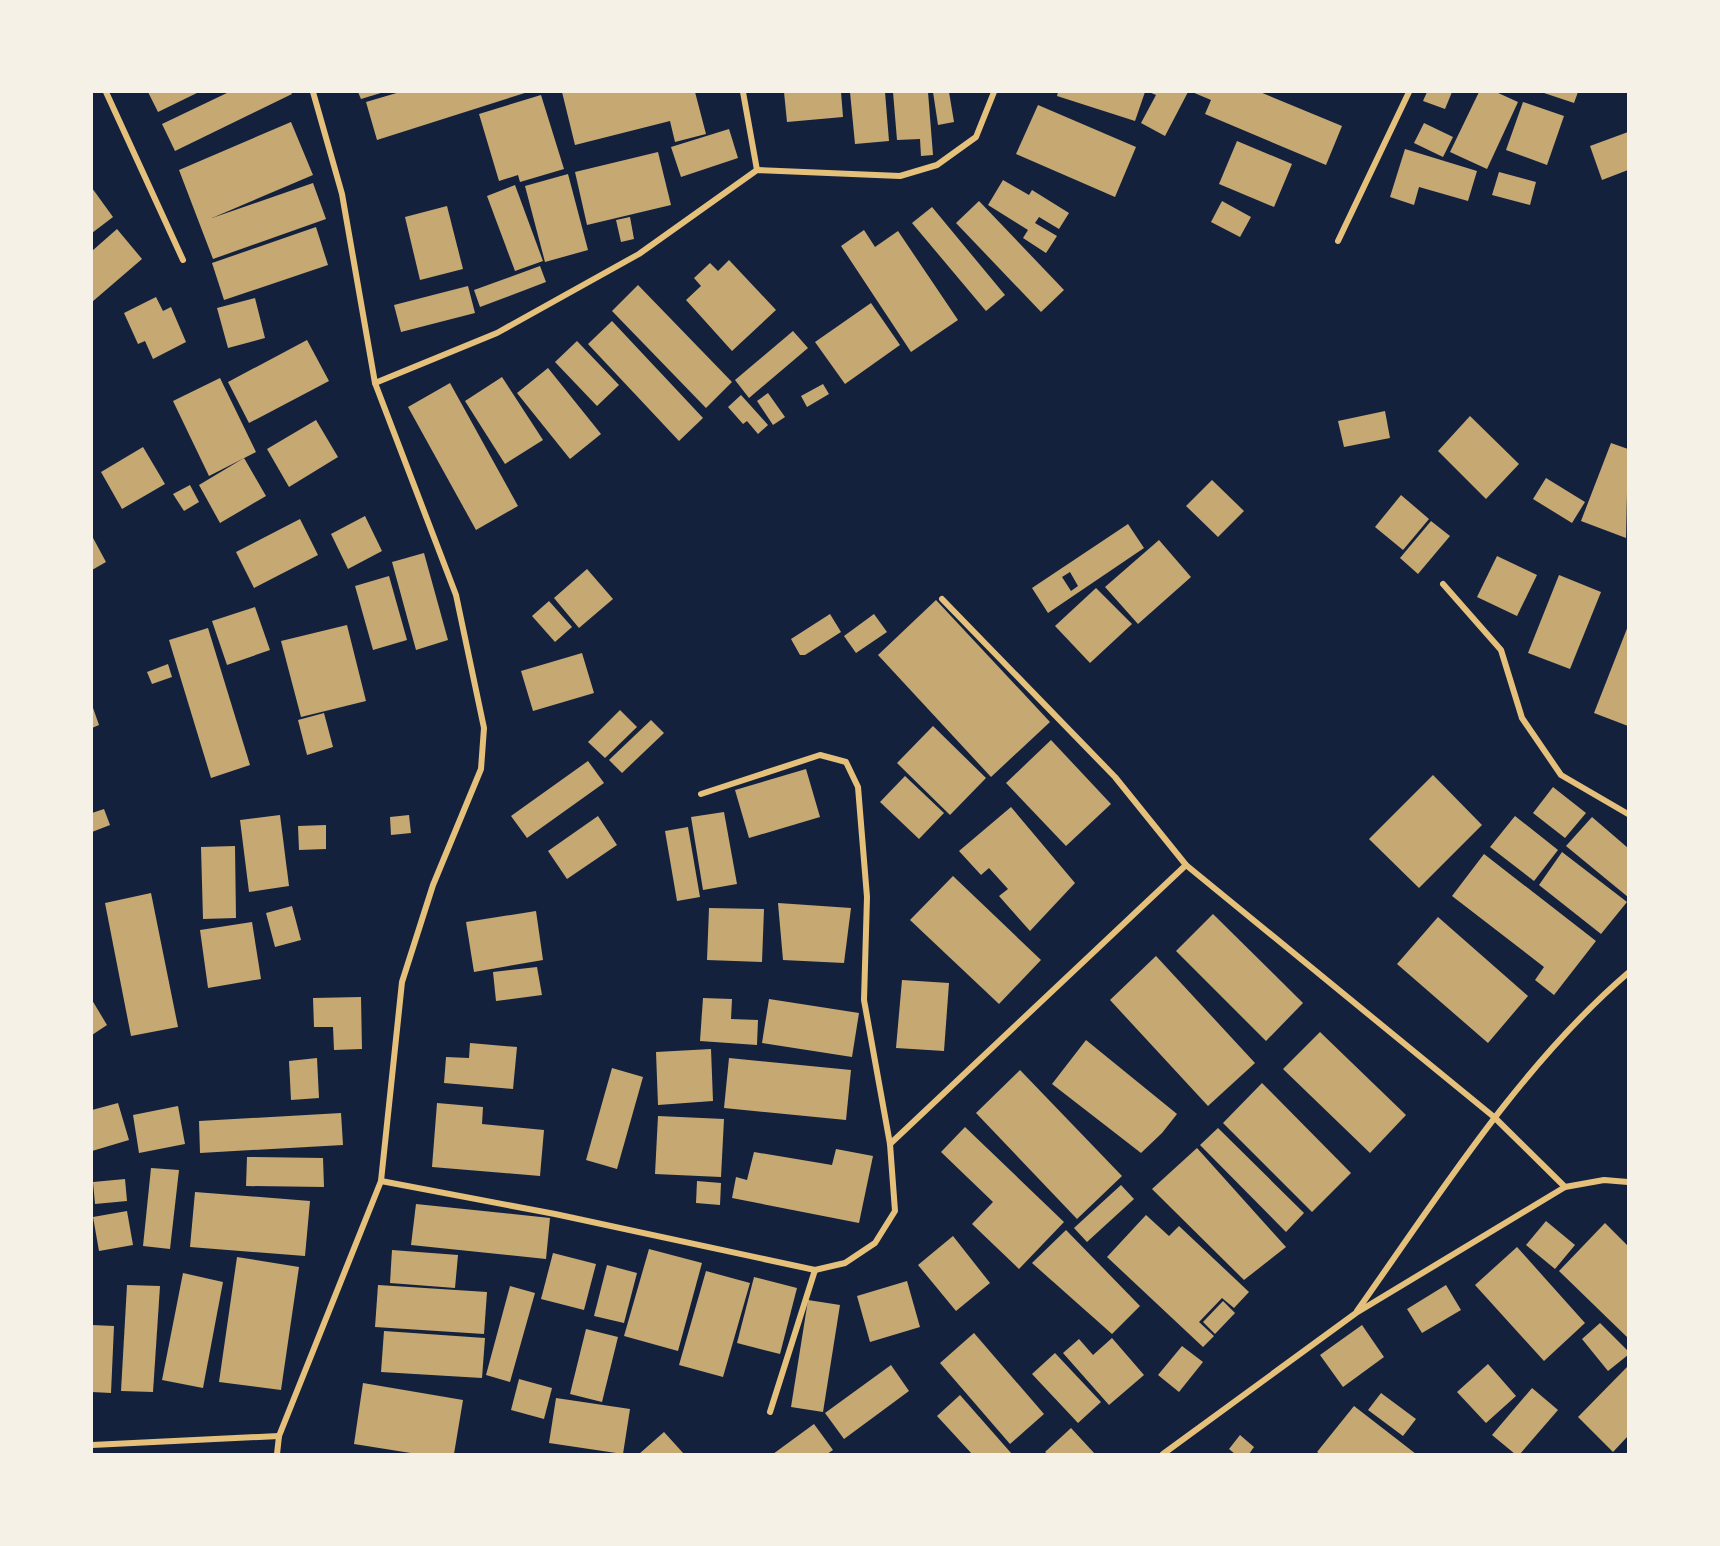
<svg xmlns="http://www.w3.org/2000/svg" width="1720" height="1546" font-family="'DM Sans',sans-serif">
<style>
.building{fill:#c6a872;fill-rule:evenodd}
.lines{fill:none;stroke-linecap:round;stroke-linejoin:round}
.minor{stroke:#e5c07b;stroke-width:6}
</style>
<rect width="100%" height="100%" fill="#14213d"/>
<!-- building -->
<g class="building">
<polygon points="148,92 199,92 158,112"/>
<polygon points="229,92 291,92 292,94 175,151 162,124"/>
<polygon points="358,92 384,92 361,99"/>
<polygon points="400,92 528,92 377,140 366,102"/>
<polygon points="562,92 695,92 706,134 675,142 670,121 575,145"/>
<polygon points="784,92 841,92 843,117 787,122"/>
<polygon points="850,92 885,92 889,141 855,144"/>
<polygon points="893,92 928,92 933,155 921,156 920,139 897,140"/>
<polygon points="933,92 949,92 954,122 938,125"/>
<polygon points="1058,92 1145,92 1135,121 1057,96"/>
<polygon points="1149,92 1188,92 1165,136 1141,123 1156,95"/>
<polygon points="1192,92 1260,92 1342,126 1326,165 1205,114 1211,100"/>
<polygon points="1427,92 1452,92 1445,109 1423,101"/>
<polygon points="1479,92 1496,92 1518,102 1487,169 1450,152"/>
<polygon points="1541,92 1578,92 1574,103"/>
<polygon points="541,95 564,169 520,182 518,175 499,181 479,114"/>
<polygon points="1523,102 1564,116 1547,165 1506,150"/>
<polygon points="1038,105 1136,147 1115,197 1016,154"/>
<polygon points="291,122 313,175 212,218 313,183 326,219 213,259 179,170"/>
<polygon points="1424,123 1453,137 1443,157 1414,143"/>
<polygon points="729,129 738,158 681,177 671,147"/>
<polygon points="1628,132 1628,170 1602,180 1590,146"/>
<polygon points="1237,141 1292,164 1274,207 1219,184"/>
<polygon points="1405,149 1477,171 1468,201 1419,187 1414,205 1390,197"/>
<polygon points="658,152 671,205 587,225 575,172"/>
<polygon points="1499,172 1536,182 1530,205 1492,195"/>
<polygon points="568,174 588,250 545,262 525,186"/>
<polygon points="1003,180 1029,195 1032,190 1069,213 1059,229 1039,217 1035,223 1057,236 1046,253 1023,238 1028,230 988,205"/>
<polygon points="515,185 543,261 515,271 487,196"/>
<polygon points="92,188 113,217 92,233"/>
<polygon points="979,201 1064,290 1041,312 956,223"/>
<polygon points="1222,201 1251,217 1240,237 1211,222"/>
<polygon points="447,206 463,269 420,280 405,217"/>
<polygon points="932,207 1005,295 986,311 912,223"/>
<polygon points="630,217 634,239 621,242 616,220"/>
<polygon points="316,227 328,265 224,300 212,263"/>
<polygon points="117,229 142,259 92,302 92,251"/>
<polygon points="864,230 875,247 898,231 958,320 911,352 841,246"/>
<polygon points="729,260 776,310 732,351 686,300 701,286 694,278 710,263 718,271"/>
<polygon points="540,266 546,282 480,307 474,290"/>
<polygon points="638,285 732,382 706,408 612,311"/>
<polygon points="468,286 475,313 401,332 394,305"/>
<polygon points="156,297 163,311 171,307 186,342 153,359 145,341 138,344 124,313"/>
<polygon points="255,298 265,338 228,348 217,308"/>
<polygon points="871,303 900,345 845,384 815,342"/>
<polygon points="612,321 703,418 679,441 588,344"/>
<polygon points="793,331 808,348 749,398 735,380"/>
<polygon points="307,340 329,381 249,423 228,382"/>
<polygon points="577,341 619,385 597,406 555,362"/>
<polygon points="548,368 601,434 570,459 517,393"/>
<polygon points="502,377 543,440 505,464 465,401"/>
<polygon points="220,378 256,452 209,476 173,401"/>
<polygon points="450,383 518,506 476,530 408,407"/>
<polygon points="823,384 829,394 807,407 801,396"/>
<polygon points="768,393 785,417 773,425 757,401"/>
<polygon points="741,395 768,425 758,434 747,421 743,424 728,407"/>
<polygon points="1385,411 1390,438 1344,447 1338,421"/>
<polygon points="1470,416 1519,464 1486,499 1438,451"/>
<polygon points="316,420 338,457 289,487 267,449"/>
<polygon points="1611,443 1628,449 1626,538 1581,521"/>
<polygon points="143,447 165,484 122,509 101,472"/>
<polygon points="244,458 266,496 220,523 199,485"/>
<polygon points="1546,478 1585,502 1572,523 1533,499"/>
<polygon points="1212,480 1244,511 1218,537 1186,506"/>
<polygon points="190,485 199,502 184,511 173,494"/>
<polygon points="1401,495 1429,519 1403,550 1375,527"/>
<polygon points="365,516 382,551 348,569 331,534"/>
<polygon points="300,519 318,555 254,588 236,552"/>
<polygon points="1431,521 1450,536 1418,574 1400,558"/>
<path d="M1128 524 1144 548 1048 613 1032 588ZM1070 572 1078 586 1071 591 1062 577Z"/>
<polygon points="92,536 106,562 92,570"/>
<polygon points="1159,540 1191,577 1138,624 1105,587"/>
<polygon points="424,553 448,640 416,650 392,562"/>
<polygon points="1497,556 1537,575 1517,616 1477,597"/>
<polygon points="587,569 613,599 579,628 554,598"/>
<polygon points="1559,575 1601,592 1570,669 1528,653"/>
<polygon points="389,576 407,640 373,650 355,586"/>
<polygon points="1096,588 1132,624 1090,663 1055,626"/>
<polygon points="936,600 1050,722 991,777 878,655"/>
<polygon points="549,601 572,627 555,642 532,616"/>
<polygon points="255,607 270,650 227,665 212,621"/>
<polygon points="830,614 841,632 805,655 800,655 791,639"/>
<polygon points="874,614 887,632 856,653 844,636"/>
<polygon points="347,625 366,701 301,717 281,641"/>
<polygon points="1628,626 1628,726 1594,713"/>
<polygon points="208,628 250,765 211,778 169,640"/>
<polygon points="582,653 594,693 533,711 521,671"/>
<polygon points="168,664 172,677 152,684 147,672"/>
<polygon points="92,705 99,725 92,728"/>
<polygon points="620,710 637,727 605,758 588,742"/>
<polygon points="324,713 333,747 307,755 298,720"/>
<polygon points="651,720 664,733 622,773 609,760"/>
<polygon points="933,726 986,778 950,815 897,763"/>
<polygon points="1051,740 1111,804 1066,846 1006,783"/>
<polygon points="588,761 604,783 527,838 511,816"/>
<polygon points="806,769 820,817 749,838 735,790"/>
<polygon points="1433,775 1482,825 1419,888 1369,839"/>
<polygon points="905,776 944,813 919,839 880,802"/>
<polygon points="1553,787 1586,813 1565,838 1533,813"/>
<polygon points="1011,807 1075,883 1030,931 999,896 1008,889 989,868 981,875 959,851"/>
<polygon points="104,809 110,825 92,832 92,813"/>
<polygon points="724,812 737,884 703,890 691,817"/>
<polygon points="280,815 289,886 249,892 240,820"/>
<polygon points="409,815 411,833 391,835 390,817"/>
<polygon points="598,816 617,845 567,879 548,851"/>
<polygon points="1515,816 1558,850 1534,881 1490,847"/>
<polygon points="1592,817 1628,848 1628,897 1566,846"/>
<polygon points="326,825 326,849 299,850 298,826"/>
<polygon points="688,827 700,897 677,901 665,831"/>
<polygon points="235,846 236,918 203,919 201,847"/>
<polygon points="1562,852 1627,902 1601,934 1539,885"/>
<polygon points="1484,854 1596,941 1554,995 1535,980 1544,967 1452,896"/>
<polygon points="953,876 1041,960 999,1004 910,920"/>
<polygon points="151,893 178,1027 131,1036 105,903"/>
<polygon points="778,903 851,908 844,963 783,960"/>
<polygon points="292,906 301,940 275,947 266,913"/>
<polygon points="709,908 764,909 762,962 707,960"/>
<polygon points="536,911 543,960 474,972 466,922"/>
<polygon points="1213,914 1303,1003 1266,1041 1176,951"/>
<polygon points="1438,917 1528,996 1488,1043 1397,964"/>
<polygon points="252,922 261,979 208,988 200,930"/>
<polygon points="1156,956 1255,1063 1208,1106 1110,1000"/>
<polygon points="537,967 542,995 496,1001 493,972"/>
<polygon points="902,980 949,983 944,1051 896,1048"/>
<polygon points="361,997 362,1049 334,1050 333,1027 314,1027 313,998"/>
<polygon points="703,998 732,999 731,1019 758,1020 757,1045 700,1041"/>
<polygon points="769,999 859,1013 852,1057 762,1043"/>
<polygon points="92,1000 107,1025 92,1035"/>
<polygon points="1320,1032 1406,1115 1370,1153 1283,1069"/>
<polygon points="1086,1040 1177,1114 1162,1133 1141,1153 1052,1084"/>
<polygon points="470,1043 517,1047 513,1089 444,1083 446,1057 469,1058"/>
<polygon points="711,1049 713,1101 658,1105 656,1052"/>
<polygon points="317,1058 319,1098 291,1100 289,1061"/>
<polygon points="729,1058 851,1070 846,1120 724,1108"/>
<polygon points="612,1068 643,1077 617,1169 586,1160"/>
<polygon points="1020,1070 1122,1176 1077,1219 976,1113"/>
<polygon points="1262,1083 1351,1173 1312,1212 1223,1123"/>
<polygon points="118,1103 129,1140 92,1151 92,1110"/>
<polygon points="437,1103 483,1107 482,1124 544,1130 540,1176 432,1167"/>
<polygon points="178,1106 185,1144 139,1153 133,1115"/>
<polygon points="341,1113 343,1145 200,1153 199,1121"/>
<polygon points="658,1116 724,1119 721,1177 655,1174"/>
<polygon points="965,1127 1064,1222 1019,1269 972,1224 993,1202 941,1152"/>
<polygon points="1218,1128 1304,1213 1286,1232 1200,1145"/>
<polygon points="1197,1148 1286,1247 1244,1280 1152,1189"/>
<polygon points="836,1149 873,1156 859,1223 732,1198 736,1177 747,1180 754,1152 832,1165"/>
<polygon points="247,1157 323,1158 324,1187 246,1186"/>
<polygon points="151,1168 179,1170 170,1249 143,1246"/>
<polygon points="125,1179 127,1201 95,1204 93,1182"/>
<polygon points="697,1181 721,1183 720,1205 696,1203"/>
<polygon points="1121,1185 1134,1199 1087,1242 1074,1228"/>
<polygon points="195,1192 310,1201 305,1256 190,1247"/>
<polygon points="416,1204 550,1218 546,1259 411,1245"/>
<polygon points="127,1211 133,1245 99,1251 93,1217"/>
<polygon points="1146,1215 1169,1236 1179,1226 1249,1292 1234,1308 1222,1298 1199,1322 1214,1336 1203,1347 1107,1257"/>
<polygon points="1546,1221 1575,1245 1555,1269 1526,1245"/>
<polygon points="1605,1223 1628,1246 1628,1338 1559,1271"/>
<polygon points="1066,1230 1140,1306 1112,1334 1032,1263"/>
<polygon points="953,1236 990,1283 956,1311 918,1265"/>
<polygon points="1517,1247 1585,1323 1544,1361 1475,1285"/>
<polygon points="649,1249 702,1263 678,1351 624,1336"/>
<polygon points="392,1250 458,1255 455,1288 390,1283"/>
<polygon points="553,1253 596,1264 584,1310 541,1299"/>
<polygon points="237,1257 299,1267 281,1390 219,1382"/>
<polygon points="607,1265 637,1273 624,1323 594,1316"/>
<polygon points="706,1271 750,1283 723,1377 679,1365"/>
<polygon points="183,1273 223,1282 203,1388 162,1380"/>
<polygon points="754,1277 797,1288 780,1354 737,1343"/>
<polygon points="907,1281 920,1327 870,1342 857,1296"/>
<polygon points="127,1285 160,1286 153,1392 121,1391"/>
<polygon points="378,1285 487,1292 484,1334 375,1327"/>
<polygon points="1446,1285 1461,1310 1422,1333 1407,1309"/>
<polygon points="510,1286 535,1293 510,1382 486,1375"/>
<polygon points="808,1300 840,1305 823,1412 791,1407"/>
<polygon points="1223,1301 1235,1313 1215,1334 1203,1322"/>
<polygon points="1600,1323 1628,1351 1628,1355 1608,1371 1582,1339"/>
<polygon points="92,1325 114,1326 111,1393 92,1392"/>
<polygon points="1362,1325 1384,1357 1343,1387 1320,1355"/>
<polygon points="586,1329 618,1337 602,1402 570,1394"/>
<polygon points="384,1331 485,1338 482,1378 381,1372"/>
<polygon points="974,1333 1044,1414 1010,1444 940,1363"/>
<polygon points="1112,1338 1144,1375 1109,1405 1063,1353 1079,1339 1093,1355"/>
<polygon points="1182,1346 1203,1362 1179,1392 1158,1375"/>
<polygon points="1055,1353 1101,1402 1078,1423 1032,1374"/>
<polygon points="1488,1364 1516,1396 1486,1423 1457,1392"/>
<polygon points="891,1365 909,1391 844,1439 825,1413"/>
<polygon points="1628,1366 1628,1436 1613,1452 1578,1417"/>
<polygon points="519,1379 552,1388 544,1419 511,1410"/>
<polygon points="363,1383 463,1400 454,1454 417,1454 354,1444"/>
<polygon points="1532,1388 1558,1410 1520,1454 1515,1454 1492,1435"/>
<polygon points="1381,1393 1416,1419 1403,1436 1368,1410"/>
<polygon points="960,1395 1011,1453 1008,1454 972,1454 937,1416"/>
<polygon points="556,1398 630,1409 623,1454 549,1443"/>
<polygon points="1354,1406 1416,1454 1320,1454 1317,1452"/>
<polygon points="814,1424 833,1450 827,1454 773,1454"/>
<polygon points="1071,1428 1095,1454 1048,1454 1045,1452"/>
<polygon points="664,1432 684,1454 639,1454"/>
<polygon points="1240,1435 1254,1447 1249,1454 1235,1454 1229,1449"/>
</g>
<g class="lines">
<!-- minor -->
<g class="minor">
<polyline points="106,92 183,260"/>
<polyline points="743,92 757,170"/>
<polyline points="1338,241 1409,92"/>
<polyline points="375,383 497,333 639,254 757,170 900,176 937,165 976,137 994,92"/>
<polyline points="1443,584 1501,650 1522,718 1561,775 1628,814"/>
<polyline points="942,599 1115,777 1186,865 1494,1117 1565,1187"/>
<polyline points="890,1144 1186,865"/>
<polyline points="381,1181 555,1214 815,1270 845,1263 875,1243 895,1211 890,1144 864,1000 867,897 858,787 846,762 820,755 701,794"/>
<path d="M1357 1311C1439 1195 1520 1066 1628 973"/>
<polyline points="770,1412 815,1270"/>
<polyline points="92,1445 279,1436"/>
<polyline points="277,1454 279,1436 381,1181 402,982 433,885 481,769 484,728 456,595 375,383 342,194 313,92"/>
<polyline points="1163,1454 1356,1313 1565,1187 1604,1180 1628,1182"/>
</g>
</g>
<!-- border -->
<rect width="1720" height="1546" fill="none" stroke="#f6f1e7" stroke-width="186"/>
</svg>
